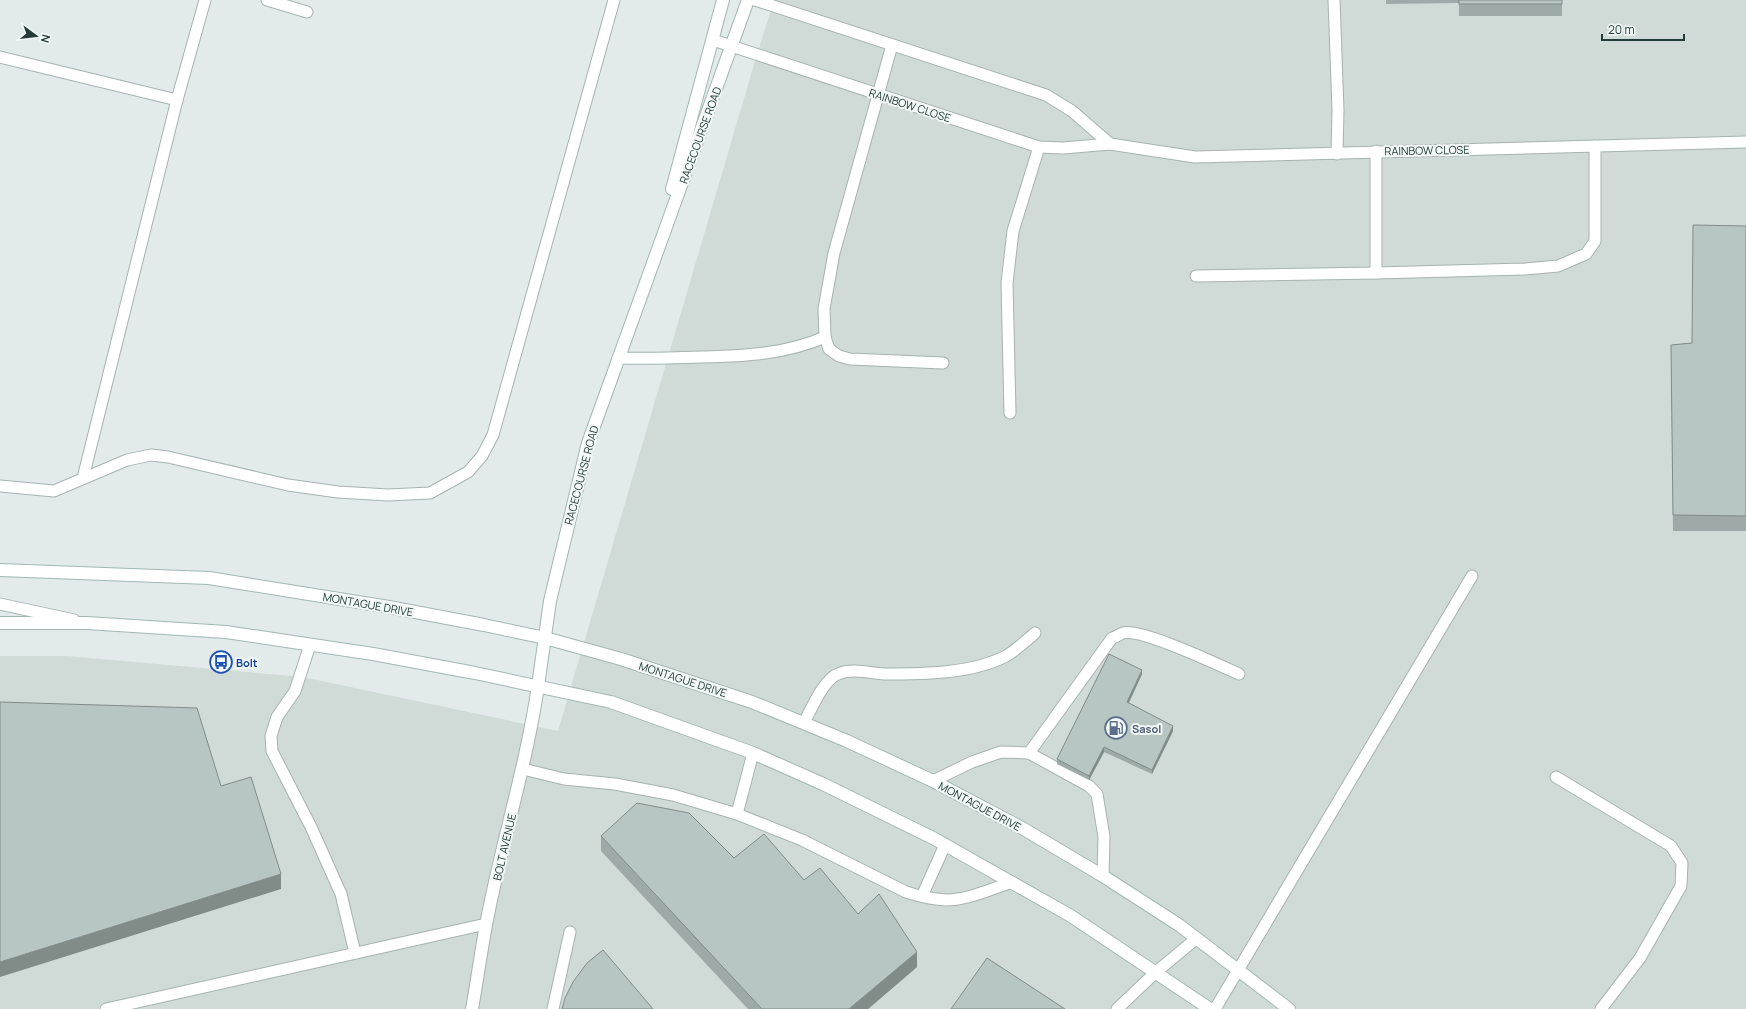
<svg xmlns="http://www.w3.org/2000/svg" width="1746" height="1009" font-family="Manrope,sans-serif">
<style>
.built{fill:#d0dbd8}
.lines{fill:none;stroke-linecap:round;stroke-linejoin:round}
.service-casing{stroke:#a5b3b1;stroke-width:13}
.minor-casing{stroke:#a5b3b1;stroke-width:14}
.secondary-casing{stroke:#a1b7b3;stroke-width:14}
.service{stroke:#fff;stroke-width:11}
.minor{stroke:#fff;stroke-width:12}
.secondary{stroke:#fff;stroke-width:12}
.wall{fill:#9eaaa8}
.shaded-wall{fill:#818b88}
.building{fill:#b8c6c3;stroke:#818b88}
.labels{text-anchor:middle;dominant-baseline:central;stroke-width:4;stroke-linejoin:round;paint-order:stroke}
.street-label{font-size:11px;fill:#233c39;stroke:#f2f8f6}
.transit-label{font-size:11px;font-weight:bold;fill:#164399;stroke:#f2f8f6;text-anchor:start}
.service-label{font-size:11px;font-weight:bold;fill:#4e5e75;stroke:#f2f8f6;text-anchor:start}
</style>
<rect width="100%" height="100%" fill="#e2ebe9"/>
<!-- built -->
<polygon class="built" points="774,0 1746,0 1746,1009 0,1009 0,656 67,656 303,677 558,731 755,61"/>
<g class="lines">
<!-- service casing -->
<g class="service-casing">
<g id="service">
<polyline points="267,0 307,12"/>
<polyline points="755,0 1046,95 1072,111 1110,144"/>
<polyline points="1334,0 1338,110 1337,154"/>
<polyline points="713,40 1039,147 1063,148 1110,144 1195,157 1746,142"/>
<polyline points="892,45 834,253 824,309 825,337 829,349 839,356 850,359 943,363"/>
<polyline points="0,57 177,100"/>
<polyline points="1376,151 1376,273"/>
<polyline points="1196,276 1376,273 1525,269 1558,266 1586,254 1595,241 1595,146"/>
<path d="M618 358C646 359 674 358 703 357 745 356 786 354 825 337"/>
<polyline points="1010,413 1007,283 1013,231 1039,147"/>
<polyline points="83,478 177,100 205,0"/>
<polyline points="0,486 54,491 127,460 151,455 168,457 288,485 338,492 388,495 430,493 468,472 482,456 493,435 614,0"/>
<polyline points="0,604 74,620"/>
<polyline points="310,645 295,691 277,717 271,736 272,751 311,827 341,894 355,953"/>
<path d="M804 723C811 709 824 679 838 674 852 668 869 673 884 674 923 674 971 674 1006 656 1016 650 1026 641 1035 633"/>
<path d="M1029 753 1112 638C1116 637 1120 634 1123 633 1141 628 1219 665 1239 674"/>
<path d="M523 769 564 779 615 784 673 795 737 814 802 840 906 892C918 896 932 899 946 900 968 900 991 889 1012 882"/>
<polyline points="1556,777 1671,846 1682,863 1681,886 1640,958 1601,1009"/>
<polyline points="933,781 972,762 1001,752 1029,753 1089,786 1097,794 1104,837 1103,876"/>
<polyline points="737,814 753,753"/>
<polyline points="922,896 945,845"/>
<polyline points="106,1009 486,924"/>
<polyline points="553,1009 570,932"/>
<polyline points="1117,1009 1156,972 1197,938"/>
<polyline points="1215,1009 1472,576"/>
</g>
</g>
<!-- minor casing -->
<g class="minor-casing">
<path id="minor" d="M472 1009C477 981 481 952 486 925 501 845 526 767 538 686"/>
</g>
<!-- secondary casing -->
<g class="secondary-casing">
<g id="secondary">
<polyline points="672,189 723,0"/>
<polyline points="0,570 209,578 389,607 484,625 545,638 621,659 752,702 847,741 933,781 1022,828 1103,876 1179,925 1289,1009"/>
<polyline points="0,623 87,623 226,632 373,654 475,673 611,702 753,753 823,784 933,838 1071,916 1210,1009"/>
<polyline points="538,686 550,601 588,443 748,0"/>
</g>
</g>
<!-- service -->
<use href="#service" class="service"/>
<!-- minor -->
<use href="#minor" class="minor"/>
<!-- secondary -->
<use href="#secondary" class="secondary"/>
</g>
<!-- wall -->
<g class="wall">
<polygon points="1386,0 1562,0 1562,16 1459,16 1459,3 1386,4"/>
<polygon points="1746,226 1746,531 1673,531 1671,345 1692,343"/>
<polygon points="1142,674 1129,703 1173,731 1152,774 1104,752 1089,780 1057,764 1057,759"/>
<polygon points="601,836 734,858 804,880 858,914 917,967 868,1009 748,1009 601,851"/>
</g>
<!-- shaded-wall -->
<g class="shaded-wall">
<polygon points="1142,670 1142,674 1127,706 1127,702"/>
<polygon points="1173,726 1173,731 1152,774 1152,770"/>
<polygon points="1104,747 1104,752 1089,780 1089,776"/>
<polygon points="281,874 281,889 0,977 0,962"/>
<polygon points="917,952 917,967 868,1009 849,1009"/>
</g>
<!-- building -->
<g class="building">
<rect x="1459" y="0" width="103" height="4"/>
<polygon points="1693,225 1746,226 1746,516 1673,515 1671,345 1692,343"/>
<polygon points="1109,654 1142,670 1127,702 1173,726 1152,770 1104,747 1089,776 1057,759"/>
<polygon points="0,702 197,708 221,786 251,777 281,874 0,962"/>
<polygon points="637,803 689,813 734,858 764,834 804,880 820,868 858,914 879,894 917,952 849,1009 762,1009 601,836"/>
<polygon points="603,950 653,1009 562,1009 565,998 573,982 587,963"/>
<polygon points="987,958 1065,1009 951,1009"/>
</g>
<!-- icons -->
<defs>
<g id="bus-ring" transform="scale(1.15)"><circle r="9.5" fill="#f2f8f6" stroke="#1a4fb4" stroke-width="1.5"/><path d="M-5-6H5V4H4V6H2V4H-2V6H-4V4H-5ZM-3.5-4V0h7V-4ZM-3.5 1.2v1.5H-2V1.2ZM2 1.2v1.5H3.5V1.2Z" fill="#1a4fb4"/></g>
<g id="fuel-ring" transform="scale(1.15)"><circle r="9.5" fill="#f2f8f6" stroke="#5c6f8a" stroke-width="1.5"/><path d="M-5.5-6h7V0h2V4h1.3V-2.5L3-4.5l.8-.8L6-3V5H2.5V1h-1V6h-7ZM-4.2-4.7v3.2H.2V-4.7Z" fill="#5c6f8a"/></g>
</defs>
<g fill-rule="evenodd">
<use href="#bus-ring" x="221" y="662"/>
<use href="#fuel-ring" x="1116" y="728"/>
</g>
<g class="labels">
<!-- street labels -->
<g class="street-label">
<text transform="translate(910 105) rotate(18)">RAINBOW CLOSE</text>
<text transform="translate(700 135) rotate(-70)">RACECOURSE ROAD</text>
<text transform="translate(1427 150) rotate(-1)">RAINBOW CLOSE</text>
<text transform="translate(581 475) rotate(-75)">RACECOURSE ROAD</text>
<text transform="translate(368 604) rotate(10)">MONTAGUE DRIVE</text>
<text transform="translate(683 679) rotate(18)">MONTAGUE DRIVE</text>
<text transform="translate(980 806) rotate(28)">MONTAGUE DRIVE</text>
<text transform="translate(504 847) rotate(-77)">BOLT AVENUE</text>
</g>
<!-- transit labels -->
<g class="transit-label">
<text x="236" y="662">Bolt</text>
</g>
<!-- service labels -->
<g class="service-label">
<text x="1132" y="728">Sasol</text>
</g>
</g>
<!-- north arrow -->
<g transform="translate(36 36) rotate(105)" stroke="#f2f8f6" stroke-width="3" paint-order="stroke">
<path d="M0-3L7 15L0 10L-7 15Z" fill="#233c39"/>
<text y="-6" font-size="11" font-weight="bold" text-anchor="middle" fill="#233c39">N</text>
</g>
<!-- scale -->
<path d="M1602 34v6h82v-6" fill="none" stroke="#233c39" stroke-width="2"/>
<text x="1608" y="34" font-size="12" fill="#233c39" stroke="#f2f8f6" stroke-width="3" paint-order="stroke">20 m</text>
</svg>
